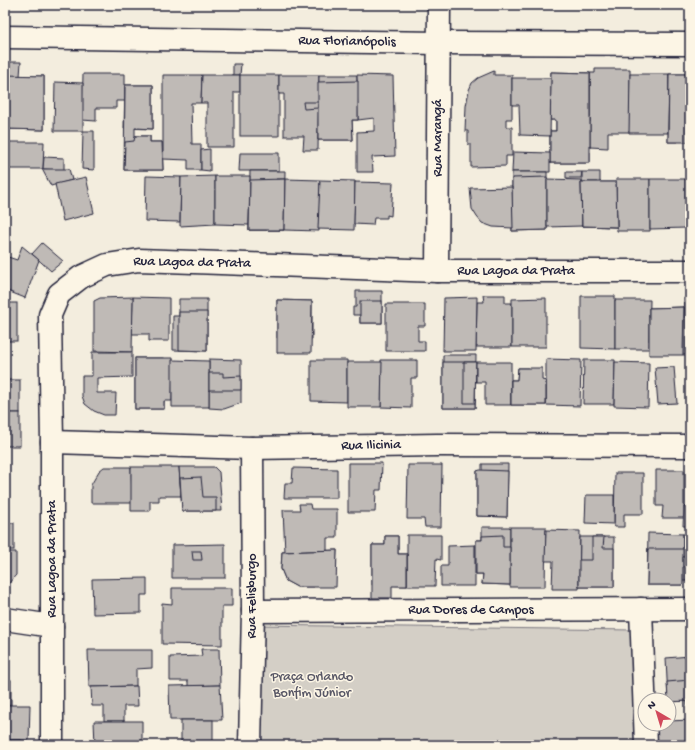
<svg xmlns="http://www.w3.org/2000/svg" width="695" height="750" font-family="'Gochi Hand',sans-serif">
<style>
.green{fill:#d4cfc6;stroke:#7b7880}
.building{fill:#bfbab6;stroke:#22223b}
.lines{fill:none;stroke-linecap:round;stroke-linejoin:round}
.minor-casing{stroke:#22223b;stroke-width:25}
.minor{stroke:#fcf5e5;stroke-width:22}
.labels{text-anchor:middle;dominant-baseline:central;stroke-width:3;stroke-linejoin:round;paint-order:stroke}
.street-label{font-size:14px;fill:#22223b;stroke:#fcf5e5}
.park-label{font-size:14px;fill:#575665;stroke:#fcf5e5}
</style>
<rect width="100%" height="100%" fill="#f3edde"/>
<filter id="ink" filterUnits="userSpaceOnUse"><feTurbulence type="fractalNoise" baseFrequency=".025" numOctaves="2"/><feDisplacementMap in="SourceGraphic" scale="8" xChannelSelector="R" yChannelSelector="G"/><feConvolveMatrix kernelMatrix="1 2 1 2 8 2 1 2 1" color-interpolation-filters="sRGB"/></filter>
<g filter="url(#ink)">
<!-- green -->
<polygon class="green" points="253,625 634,630 636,745 250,745"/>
<!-- building -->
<g class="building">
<polygon points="262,5 277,5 277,8 262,7"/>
<rect x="317" y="5" width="32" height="3"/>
<polygon points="5,62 21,62 20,76 44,76 44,130 5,129"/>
<polygon points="233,64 241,64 240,75 233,75"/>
<polygon points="595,69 630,69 630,132 608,132 608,148 590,147 590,73 595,73"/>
<polygon points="494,71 494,75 512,75 512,119 506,119 506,127 512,127 512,156 506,156 506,166 471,167 471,145 468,145 468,131 465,131 466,106 469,90 472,83 478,78"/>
<polygon points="551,72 590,73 590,122 569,122 568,152 590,152 590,163 550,163 550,131 556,131 556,120 550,120"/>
<polygon points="551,72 590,73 590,163 550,163 550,131 556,131 556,120 550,120"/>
<polygon points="83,74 125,74 125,101 116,101 116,108 96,108 96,121 82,120"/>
<polygon points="630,74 669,74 668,133 629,133"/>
<polygon points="669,74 690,74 690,129 678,129 678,142 668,142"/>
<polygon points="669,74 690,74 690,142 668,142"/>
<polygon points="5,75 44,76 44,130 5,129"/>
<polygon points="163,75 202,75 201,103 191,103 192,144 201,144 201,170 188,170 188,160 163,159"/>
<polygon points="202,75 240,75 240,92 234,92 234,147 207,147 207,103 201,103"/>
<rect x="240" y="75" width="39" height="61"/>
<polygon points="279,75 319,75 318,150 303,150 304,136 284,136 284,94 279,94"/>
<polygon points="319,75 357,75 358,120 352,120 353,140 318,140"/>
<polygon points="357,75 393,76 395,156 372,157 373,172 357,172 357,132 374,131 374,118 358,120"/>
<polygon points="512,78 551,78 550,136 520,135 519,105 512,105"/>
<polygon points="358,81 358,120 352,120 353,140 318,140 318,82"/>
<polygon points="55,82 83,83 83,131 54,131"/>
<polygon points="125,85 153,85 153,129 124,128"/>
<polygon points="125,85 153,85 153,129 135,128 135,136 150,136 150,142 162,142 163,170 124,170"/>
<polygon points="303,102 318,102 318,108 304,109"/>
<polygon points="83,131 94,131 94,170 82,169"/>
<polygon points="135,136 150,136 150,142 162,142 163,170 124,170 125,142 134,141"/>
<polygon points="5,142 44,142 43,169 5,169"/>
<polygon points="210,149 210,171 201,170 201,150"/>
<polygon points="513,152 550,153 550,172 512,172"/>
<polygon points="240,153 279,153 279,171 239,171"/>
<polygon points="44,157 64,158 64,170 43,169"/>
<polygon points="42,169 69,169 72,180 51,186"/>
<polygon points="250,171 285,171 284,230 249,230"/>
<polygon points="512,172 547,172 547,230 512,231"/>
<polygon points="566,172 582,172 581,178 566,178"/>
<polygon points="582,172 600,172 600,182 616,182 617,227 582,226"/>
<rect x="686" y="173" width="4" height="55"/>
<polygon points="146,176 181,177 180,222 145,221"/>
<polygon points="215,176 215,224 180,226 181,177"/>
<polygon points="215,176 250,176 249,225 215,224"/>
<polygon points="86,177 94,213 63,221 55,184"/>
<polygon points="547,177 547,230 512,231 512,178"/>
<polygon points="276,179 285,179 284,230 249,230 250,191 276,192"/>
<polygon points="285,179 284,230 249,230 250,180"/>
<polygon points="285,179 320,180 319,231 284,230"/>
<polygon points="547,179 582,180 582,226 547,227"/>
<polygon points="616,179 650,179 650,231 617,231"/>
<polygon points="650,179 686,179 686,228 650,229"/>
<polygon points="320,180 355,181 354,230 318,229"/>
<polygon points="355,182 393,183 391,216 387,215 387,218 374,218 373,225 354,224"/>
<polygon points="581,182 597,182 597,197 616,197 617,227 582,226"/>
<polygon points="581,182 616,182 617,227 582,226"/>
<polygon points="512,187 513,228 493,227 482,223 477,217 472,209 470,188"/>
<polygon points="42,243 63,261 51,271 32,254"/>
<polygon points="22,246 39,260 25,298 5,290 5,256 17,260"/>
<polygon points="356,291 382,291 382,323 360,323 360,315 353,315 353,307 356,307"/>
<polygon points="483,295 505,295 505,303 512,303 512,347 476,347 477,302 484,302"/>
<polygon points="581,296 615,296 615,349 581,348"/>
<polygon points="133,297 169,298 169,341 149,341 149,334 132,334"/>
<polygon points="133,297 132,352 94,351 94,301 100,298"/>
<polygon points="477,297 476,351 443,351 444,298"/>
<polygon points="546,298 546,347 512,347 512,299"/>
<polygon points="684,298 690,298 690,355 683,355"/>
<polygon points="179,299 207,299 207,351 173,350 173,316 179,316"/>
<polygon points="277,300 312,301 312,339 277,338"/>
<polygon points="277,300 312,301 311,353 277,353"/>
<polygon points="615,300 650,300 649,349 615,349"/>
<rect x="360" y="301" width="22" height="22"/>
<rect x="5" y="303" width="12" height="38"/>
<polygon points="386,304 425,304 425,326 418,326 418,341 425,341 425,351 386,351"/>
<polygon points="684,307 683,340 672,340 672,326 662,326 662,341 649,341 649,308"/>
<polygon points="684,307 683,355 649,355 649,308"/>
<polygon points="179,312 207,312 207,351 179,350"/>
<polygon points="92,352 132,352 132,377 97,378 97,393 116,393 115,415 104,415 94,411 85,404 82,396 82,376 92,376"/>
<polygon points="443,355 476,355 475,408 443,408"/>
<rect x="135" y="358" width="29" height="51"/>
<polygon points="135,358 173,358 172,401 164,401 164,409 135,409"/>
<polygon points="209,359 241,360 241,403 224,409 209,408"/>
<polygon points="546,359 581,360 580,406 546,405"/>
<polygon points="172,360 209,361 209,407 172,407"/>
<polygon points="311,360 347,360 347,402 311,401"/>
<polygon points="381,360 417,360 417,378 411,378 411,408 381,407"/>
<polygon points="584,360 615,360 614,404 583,404"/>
<polygon points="347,362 382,362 381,407 347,407"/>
<polygon points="443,362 476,362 475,408 443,408"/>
<polygon points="464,362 476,362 475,403 464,403"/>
<polygon points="476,362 511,362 511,405 485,405 485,382 476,382"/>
<polygon points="615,362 649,363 648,407 614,406"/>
<polygon points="674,367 677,403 658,404 655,368"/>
<polygon points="518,368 528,368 528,381 546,381 546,405 511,405 511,380 517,380"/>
<polygon points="518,368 542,368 542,380 546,381 546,405 511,405 511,380 517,380"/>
<polygon points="209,373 223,373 223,377 241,376 241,390 209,390"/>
<rect x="5" y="380" width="15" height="33"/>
<rect x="5" y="413" width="15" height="33"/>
<polygon points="348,463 382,463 381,490 376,490 375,512 348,512"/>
<polygon points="482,464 508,464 507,517 477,516 477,471 482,471"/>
<polygon points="408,465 442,465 441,527 425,527 424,519 407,519"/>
<polygon points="104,467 131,467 132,503 91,503 91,485 99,471"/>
<polygon points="131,467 179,467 181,496 159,496 159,501 150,501 150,511 131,511"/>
<polygon points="179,467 214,467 219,472 222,511 182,511"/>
<polygon points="293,468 337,469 337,498 284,498 285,483 292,483"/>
<polygon points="480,470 508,471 507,517 477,516 477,471"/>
<polygon points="656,470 684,470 684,518 662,518 663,506 656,506"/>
<polygon points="615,473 643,473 643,514 624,514 624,527 614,527"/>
<polygon points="201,477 203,497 216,497 216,511 182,511 180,478"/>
<polygon points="586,495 614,495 614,524 585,523"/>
<polygon points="299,504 310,504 311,509 337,509 337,538 327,538 327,551 285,552 283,510 300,510"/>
<polygon points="690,506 690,526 683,526 684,507"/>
<rect x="5" y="523" width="9" height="27"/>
<polygon points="482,527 510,527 510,585 482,584 483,574 476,574 476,540 482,540"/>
<polygon points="510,527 546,527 545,587 510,587"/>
<polygon points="546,530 580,531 579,589 552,589 553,561 545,561"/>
<polygon points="648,533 683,534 683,585 647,585"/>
<rect x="683" y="534" width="7" height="47"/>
<polygon points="407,535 441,535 441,560 436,559 435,586 407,586"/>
<polygon points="503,535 503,547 510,547 510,585 482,584 483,574 476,574 476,540 482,540 482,536"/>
<polygon points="385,536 398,536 398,554 407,554 407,586 372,585 372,545 385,545"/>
<polygon points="385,536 398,536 398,554 407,554 407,586 392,586 392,598 372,598 372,545 385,545"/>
<polygon points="580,537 614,537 614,587 579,587"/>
<polygon points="592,537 604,537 603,548 614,548 614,587 579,587 579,560 592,560"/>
<polygon points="225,544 225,578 172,578 172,545"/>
<polygon points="475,545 475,586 441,586 441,566 448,566 448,546"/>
<polygon points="648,549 683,549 683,585 647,585"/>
<polygon points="337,550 336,570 313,571 314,587 297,587 286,581 281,569 282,552"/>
<polygon points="337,550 336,587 297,587 286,581 281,569 282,552"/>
<polygon points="192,551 201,551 202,560 193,560"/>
<polygon points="5,552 16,552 16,575 8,584 5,585"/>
<polygon points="683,557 690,557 690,566 683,567"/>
<polygon points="147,578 147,595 141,595 141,613 93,614 92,579"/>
<polygon points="172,588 232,588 232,606 222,606 222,645 162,644 162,603 172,604"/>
<polygon points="201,649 219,649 220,685 188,686 188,681 170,681 170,657 202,656"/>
<polygon points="88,650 152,650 152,668 136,669 136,686 89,687"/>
<polygon points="690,656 690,720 688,720 687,701 669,702 669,700 668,700 666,658"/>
<rect x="5" y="680" width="6" height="25"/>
<polygon points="690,680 690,720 688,720 687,701 669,702 669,700 668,700 667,682"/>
<polygon points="220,685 222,720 170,720 169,686"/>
<polygon points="137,686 138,706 124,706 124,721 104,721 104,706 92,706 91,687"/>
<polygon points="5,705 30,705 29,740 5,740"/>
<rect x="181" y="720" width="32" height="25"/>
<polygon points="690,720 690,745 655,745 655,724 669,724 669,721"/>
<polygon points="94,721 142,721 142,745 95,745"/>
<rect x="5" y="740" width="16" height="5"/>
</g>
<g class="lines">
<!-- minor casing -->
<g class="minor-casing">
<g id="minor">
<polyline points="5,37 439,43 690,44"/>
<polyline points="437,271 439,5"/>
<polyline points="52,442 252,448 437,445 690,446"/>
<polyline points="641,609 646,745"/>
<polyline points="253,611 690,609"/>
<polyline points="5,619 52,626"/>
<polyline points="52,745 52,442 50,315 59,294 81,277 107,265 139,260 437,271 690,271"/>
<polyline points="250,745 253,611 252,448"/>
</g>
</g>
<!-- minor -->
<use href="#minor" class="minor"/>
</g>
</g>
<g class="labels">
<!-- street labels -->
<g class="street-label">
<text transform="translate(347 42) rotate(1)">Rua Florianópolis</text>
<text transform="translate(438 138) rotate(-90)">Rua Marangá</text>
<text transform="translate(192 263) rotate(1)">Rua Lagoa da Prata</text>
<text x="516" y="271">Rua Lagoa da Prata</text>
<text transform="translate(371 446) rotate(-1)">Rua Ilicinia</text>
<text transform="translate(52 559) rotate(-90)">Rua Lagoa da Prata</text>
<text transform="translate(252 596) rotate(-90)">Rua Felisburgo</text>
<text x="471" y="610">Rua Dores de Campos</text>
</g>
<!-- park labels -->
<g class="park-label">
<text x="312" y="677">Praça Orlando<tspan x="312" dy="16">Bonfim Júnior</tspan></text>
</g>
</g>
<!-- margin -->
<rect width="695" height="750" fill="none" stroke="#fcf5e5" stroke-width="20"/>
<rect x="10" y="10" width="675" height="730" fill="none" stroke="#22223b" stroke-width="1.5" filter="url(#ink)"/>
<!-- north arrow -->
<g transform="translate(657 712) rotate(322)"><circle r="19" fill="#fcf5e5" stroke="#a5a1a1"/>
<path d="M0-3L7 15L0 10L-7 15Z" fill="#d1495b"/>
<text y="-6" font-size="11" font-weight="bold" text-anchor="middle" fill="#22223b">N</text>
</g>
</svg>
